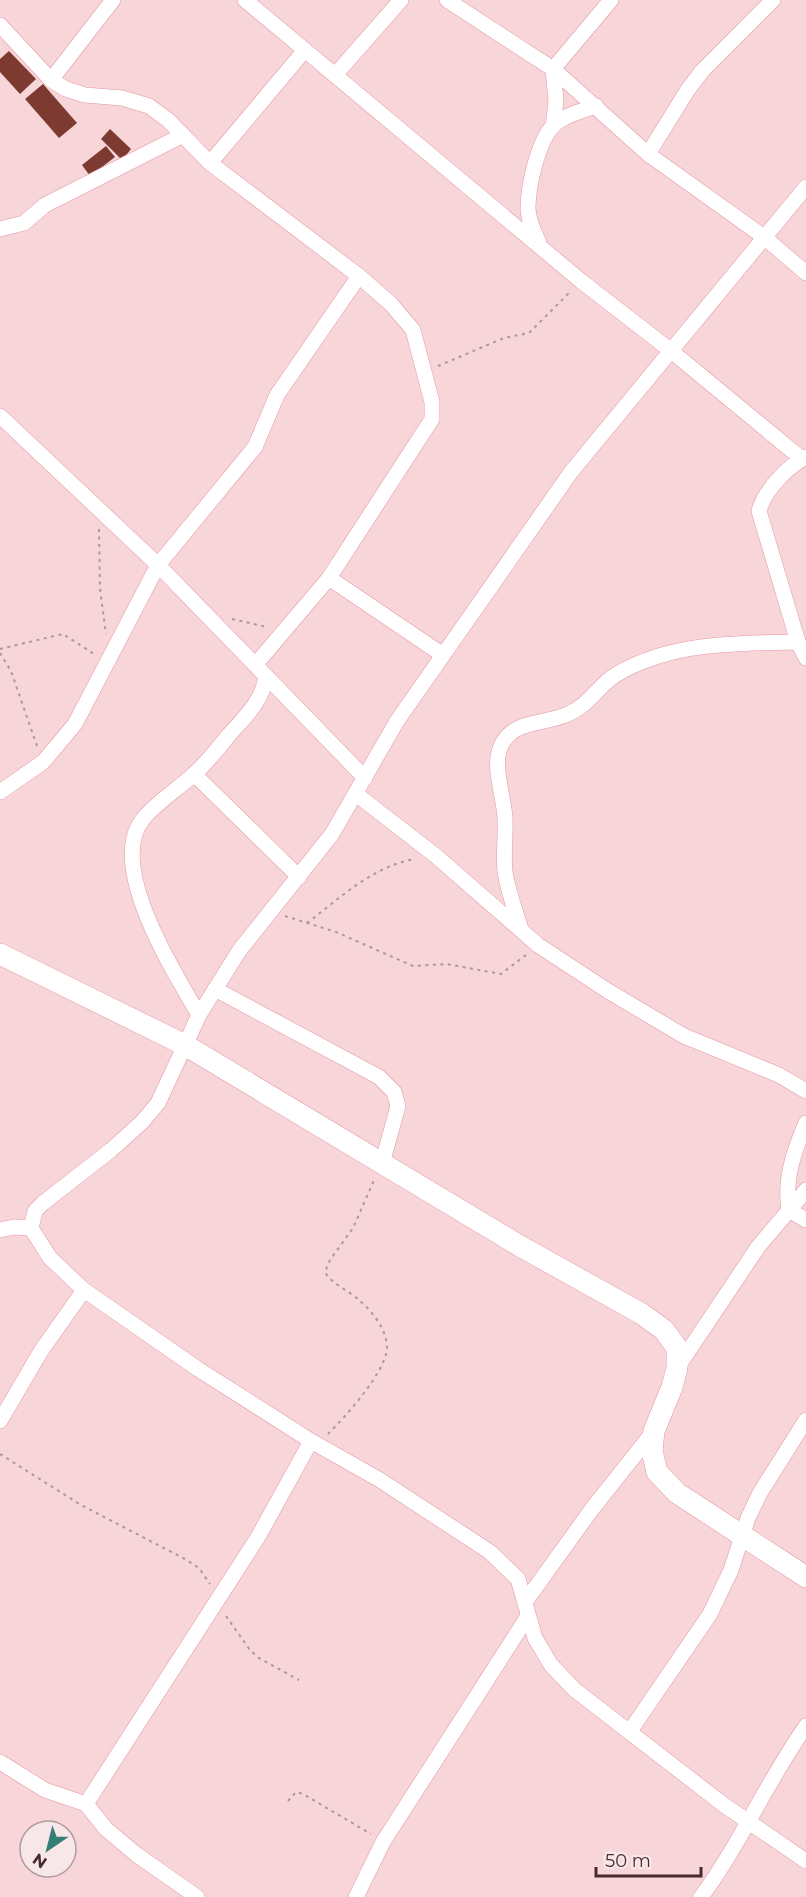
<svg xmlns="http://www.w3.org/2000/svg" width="806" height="1897" font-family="Montserrat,sans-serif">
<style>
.building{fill:#7d3a31}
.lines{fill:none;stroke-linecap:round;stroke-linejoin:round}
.street-casing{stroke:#e597a3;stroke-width:16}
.secondary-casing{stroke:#e597a3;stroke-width:22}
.path{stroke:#b49498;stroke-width:2;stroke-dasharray:3 4.5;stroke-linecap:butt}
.street{stroke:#fff;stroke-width:15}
.secondary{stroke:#fff;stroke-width:21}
</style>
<rect width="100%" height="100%" fill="#f7d5d9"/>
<!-- building -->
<g class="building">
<polygon points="9,51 36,79 20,94 0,72 0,59"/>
<polygon points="43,84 77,123 59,138 25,99"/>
<polygon points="110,129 131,149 122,160 101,139"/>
<polygon points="106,146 115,157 90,176 82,165"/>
</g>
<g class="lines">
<!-- street casing -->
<g class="street-casing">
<g id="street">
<polyline points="245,0 581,281 670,350 802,459"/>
<polyline points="447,0 553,69 648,154 764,237 806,273"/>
<polyline points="0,25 51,80 66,89 85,95 122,98 149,106 168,120 210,163 359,276 391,304 413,330 432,402 432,419 329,578 256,664"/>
<polyline points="335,75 401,0"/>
<polyline points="51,80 113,0"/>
<polyline points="553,126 556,101 553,69 611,0"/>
<polyline points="648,154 687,91 702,71 773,0"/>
<polyline points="210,163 305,50"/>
<polyline points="806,187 571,472 397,721 332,834 239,951 199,1015 158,1103 142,1122 111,1150 43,1203 35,1211 31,1228 50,1258 84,1290 198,1369 311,1441 380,1480 490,1552 518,1579 535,1638 551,1665 575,1690 724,1805 806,1861"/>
<polyline points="0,229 24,223 45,205 183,135"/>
<path d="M539 243C534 232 528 220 528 208 528 187 538 140 554 125 565 115 582 111 596 106"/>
<path d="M0 416 158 565 266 676C263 701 244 718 228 736 217 750 205 765 191 777 176 790 156 803 143 819 106 865 174 972 199 1015"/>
<path d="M806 457C787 467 764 491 759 511L798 642 806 658"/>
<polyline points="329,578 443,655"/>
<polyline points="266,676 365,778"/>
<polyline points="194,774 299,877"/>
<polyline points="0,792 43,762 75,724 158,565 255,447 277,395 359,276"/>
<polyline points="356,794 436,856 538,945 608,991 684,1036 779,1075 806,1091"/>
<path d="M521 929C515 910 508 891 505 872 503 854 506 836 505 818 504 795 490 762 503 742 516 720 547 724 568 714 591 704 598 685 617 674 671 642 737 643 798 642"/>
<polyline points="215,989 379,1077 394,1092 398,1106 382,1164"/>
<path d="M806 1123C794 1150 784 1180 789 1210L806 1220"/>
<polyline points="0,1230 14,1227 31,1228"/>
<polyline points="677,1368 758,1247 806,1190"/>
<polyline points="0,1421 41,1351 84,1290"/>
<polyline points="525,1602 592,1509 654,1431"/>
<polyline points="630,1731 710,1614 731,1570 748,1518 760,1493 806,1420"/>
<polyline points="0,1762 45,1790 86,1804 106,1829 137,1855 197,1897"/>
<polyline points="86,1804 258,1537 311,1441"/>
<polyline points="356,1897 383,1842 528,1616"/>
<path d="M701 1897C741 1843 767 1781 806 1726"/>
</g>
</g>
<!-- secondary casing -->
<g class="secondary-casing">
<polyline id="secondary" points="0,954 185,1045 520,1246 642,1314 664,1330 677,1348 677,1368 672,1387 654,1431 652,1451 657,1472 677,1493 806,1577"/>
</g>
<!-- path -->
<g class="path">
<polyline points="438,366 504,338 529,333 571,291"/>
<polyline points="99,529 100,589 106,634"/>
<polyline points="232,619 267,627"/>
<polyline points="0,649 63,634 94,654"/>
<polyline points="0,653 11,671 37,746"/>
<polyline points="285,916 336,932 413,966 447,964 501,974 526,955"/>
<path d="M307 923C340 898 373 866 415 859"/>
<path d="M328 1434C345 1417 386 1372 387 1348 387 1330 373 1312 360 1301 350 1291 331 1284 325 1272L330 1260 353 1228 375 1178"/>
<polyline points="0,1454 81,1505 185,1559 199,1568 210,1584"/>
<polyline points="226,1616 250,1650 259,1658 299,1680"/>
<polyline points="288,1801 296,1792 303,1794 371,1834"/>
</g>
<!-- street -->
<use href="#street" class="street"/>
<!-- secondary -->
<use href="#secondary" class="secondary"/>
</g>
<!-- north arrow -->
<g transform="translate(48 1849) rotate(215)"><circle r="28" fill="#f8e7e9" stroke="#b29b9f" stroke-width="1.5"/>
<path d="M0-4.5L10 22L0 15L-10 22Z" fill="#357d77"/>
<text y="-9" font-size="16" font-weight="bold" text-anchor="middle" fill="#492a2f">N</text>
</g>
<!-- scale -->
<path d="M596 1867v9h105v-9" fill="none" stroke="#492a2f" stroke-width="3"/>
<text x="605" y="1867" font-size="18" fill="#492a2f" stroke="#f8e7e9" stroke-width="4.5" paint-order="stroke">50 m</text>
</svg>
